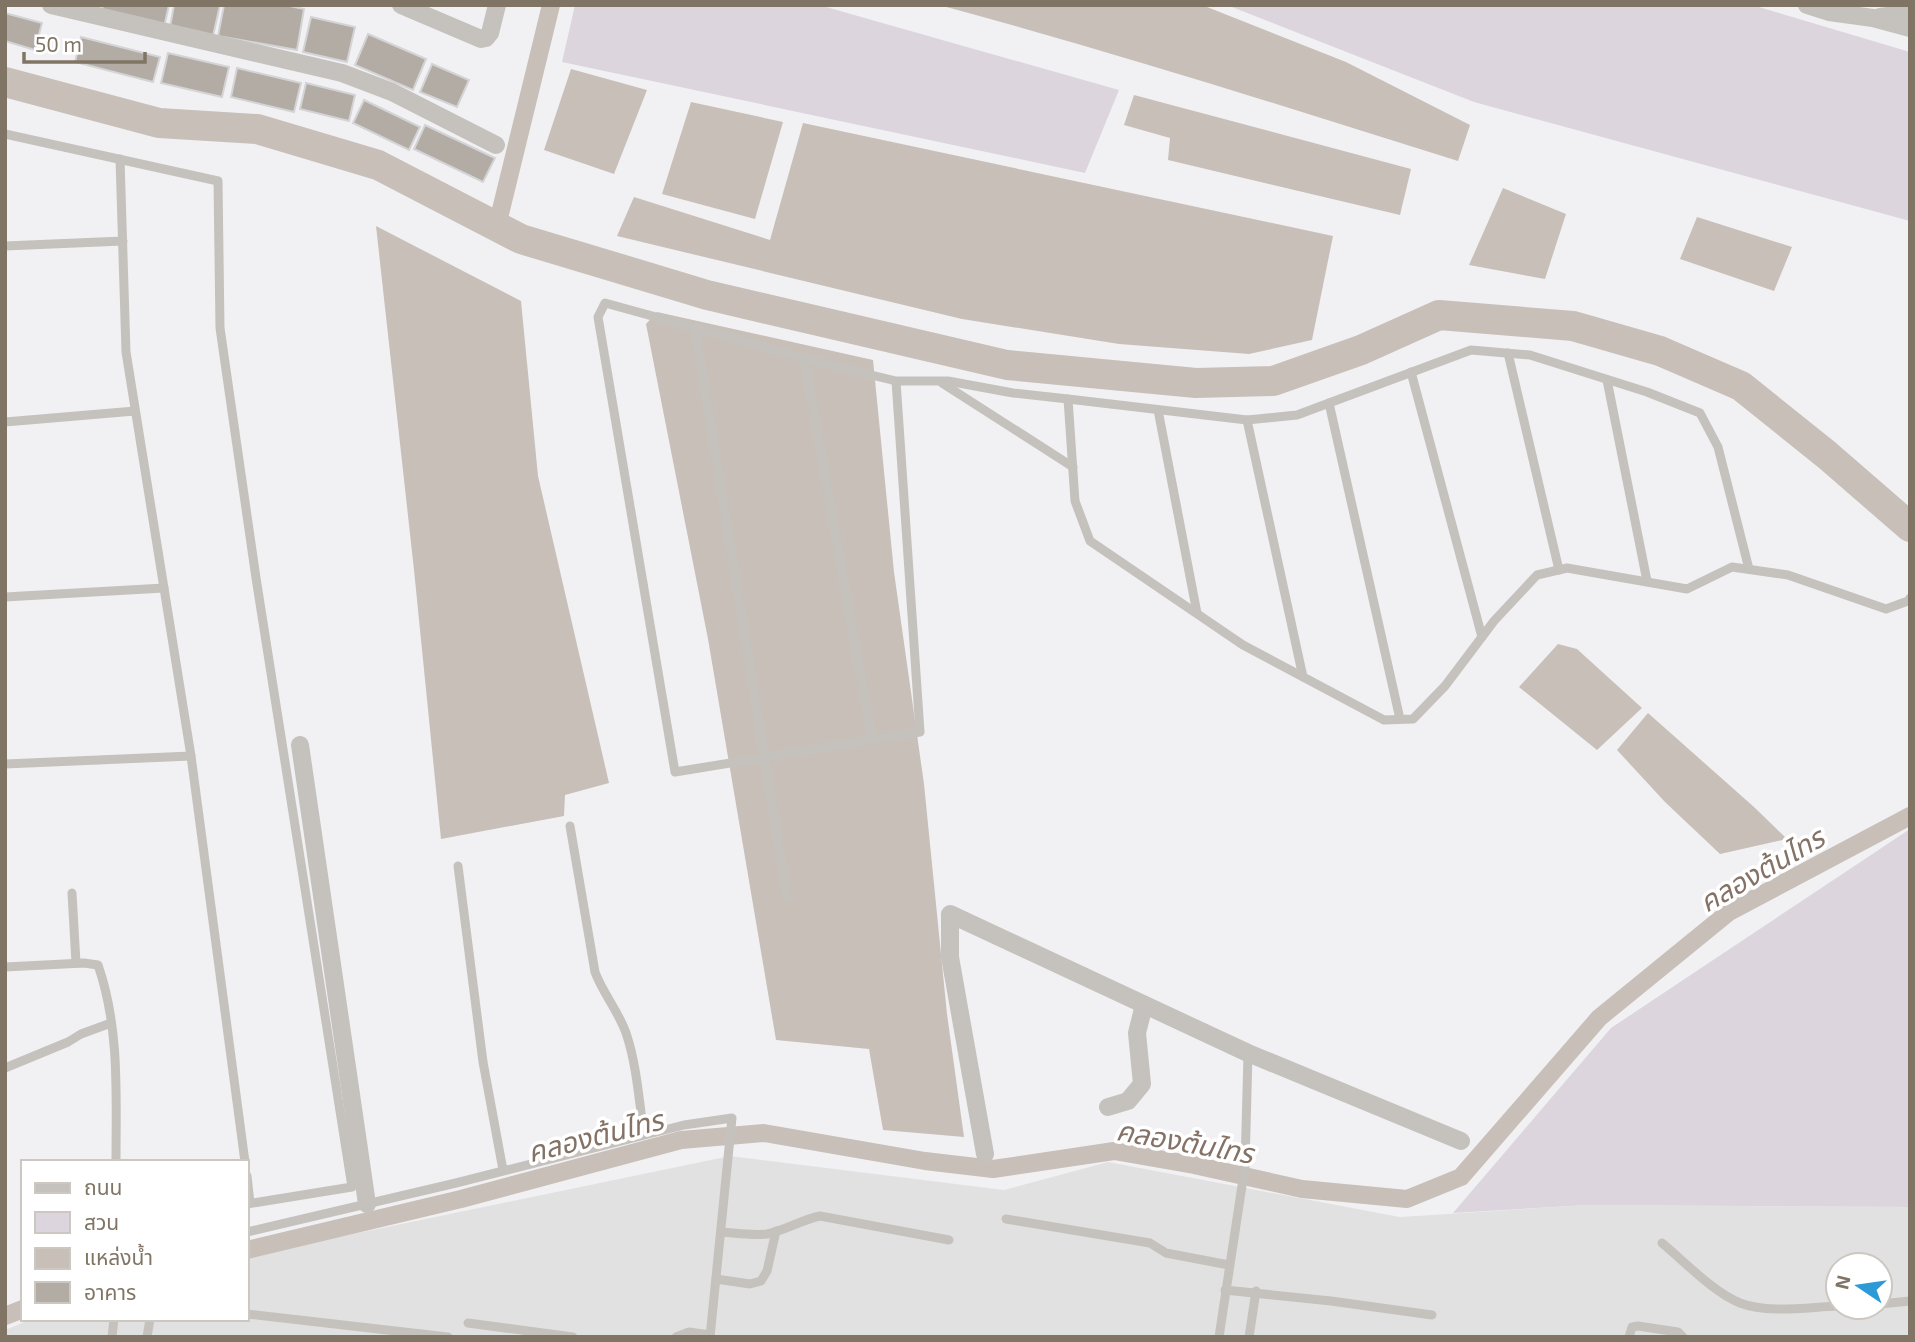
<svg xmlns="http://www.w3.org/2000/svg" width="1915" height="1342" font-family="'Exo 2','Noto Sans Thai',sans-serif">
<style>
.built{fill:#e2e1e2;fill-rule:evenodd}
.green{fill:#dcd5de}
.water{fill:#c8bfb9}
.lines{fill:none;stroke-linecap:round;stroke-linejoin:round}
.canal{stroke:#c8bfb9;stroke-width:18}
.river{stroke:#c8bfb9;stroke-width:30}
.building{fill:#b2aca5;stroke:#d4d3d6;stroke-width:2}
.lane{stroke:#c5c2be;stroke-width:9}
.street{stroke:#c5c2be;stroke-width:18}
.labels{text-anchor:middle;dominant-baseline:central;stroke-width:7;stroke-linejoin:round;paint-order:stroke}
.water-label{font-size:28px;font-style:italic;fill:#847266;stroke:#fff}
</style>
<rect width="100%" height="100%" fill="#f1f1f4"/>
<!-- built -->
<path class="built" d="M730 1156 1004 1190 1108 1162 1400 1217 1588 1205 1910 1207V1337H5V1330L32 1319H247V1256ZM1838 1265H1880V1307H1838Z"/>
<!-- green -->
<g class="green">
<polygon points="575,5 819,5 1119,90 1085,173 562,62"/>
<polygon points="1227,5 1752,5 1910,52 1910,221 1474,102"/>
<polygon points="1910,829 1910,1207 1588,1205 1453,1213 1611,1028"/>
</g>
<!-- water -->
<g class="water">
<path d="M939 5H1202L1346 62 1470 125 1458 161C1286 107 1114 52 939 5Z"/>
<polygon points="571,69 647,90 614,174 544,150"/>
<polygon points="1134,95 1411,169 1400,215 1168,160 1170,138 1124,125"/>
<polygon points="691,102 783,122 755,219 662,194"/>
<polygon points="803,123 1333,236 1312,340 1249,354 1119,344 962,319 617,236 634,197 770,240"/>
<polygon points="1503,188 1566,214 1545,279 1469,265"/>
<polygon points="1697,217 1792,247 1774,291 1680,259"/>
<polygon points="376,226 521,301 538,476 609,783 565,795 564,816 441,839 414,570"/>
<polygon points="657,312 873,360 894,572 924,784 947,1014 964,1137 883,1130 869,1049 776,1040 708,639 646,324"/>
<polygon points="1558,644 1577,649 1642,708 1597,750 1519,687"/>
<polygon points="1648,713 1754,807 1787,839 1720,854 1665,802 1617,750"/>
</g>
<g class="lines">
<!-- canal -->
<g class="canal">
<polyline points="497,226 551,5"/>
<polyline points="247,1250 461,1199 681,1140 764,1133 925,1161 993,1169 1114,1151 1194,1165 1302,1189 1407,1199 1461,1177 1599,1018 1729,912 1910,816"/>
<polyline points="5,1316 23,1309"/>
</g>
<!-- river -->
<polyline class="river" points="5,82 159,123 257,129 378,165 521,239 707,295 1007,365 1196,383 1273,381 1361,350 1439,315 1573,326 1660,351 1741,386 1827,455 1910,527"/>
</g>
<!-- building -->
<g class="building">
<polygon points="103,5 169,5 164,27 102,12"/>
<polygon points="174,5 220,5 213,36 170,27"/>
<polygon points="224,5 285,5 304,9 297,50 218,36"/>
<polygon points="5,13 42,23 35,50 5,41"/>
<polygon points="311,17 355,27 347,62 303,52"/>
<polygon points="368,34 426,59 413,90 355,65"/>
<polygon points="81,37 160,57 153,82 75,62"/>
<polygon points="168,53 229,67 222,97 161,83"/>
<polygon points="432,64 469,80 457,107 420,92"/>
<polygon points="237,68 301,83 294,112 231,97"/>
<polygon points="306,83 355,95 349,121 300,109"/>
<polygon points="364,100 420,127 409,150 353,123"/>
<polygon points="425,125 495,158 483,182 414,149"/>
</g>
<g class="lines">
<!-- lane -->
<g class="lane">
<polyline points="5,134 218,181 220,328 256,578 352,1187 247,1204"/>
<polyline points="120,159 126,352 191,756"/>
<polyline points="5,246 123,241"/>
<polyline points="695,328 787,896"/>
<polyline points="1508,353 1559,570"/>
<polyline points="804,358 872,740"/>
<polyline points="1411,372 1482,637"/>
<polyline points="1607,380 1647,581"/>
<polyline points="896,381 920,732 675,772 598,317 605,303 834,366 896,381 948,381 1013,393 1068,399 1075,501 1090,541 1243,645 1384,720 1413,719 1445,686 1494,621 1537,575 1567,568 1687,589 1732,567 1788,575 1886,609 1908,601 1910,598"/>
<polyline points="942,383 1073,467"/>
<polyline points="1068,399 1247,420 1297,415 1471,350 1530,355 1647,392 1700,413 1718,447 1749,569"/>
<polyline points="1329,403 1400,719"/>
<polyline points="1158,410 1197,613"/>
<polyline points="1247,420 1303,677"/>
<polyline points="5,422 135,411"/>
<polyline points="5,597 164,588"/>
<polyline points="5,764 191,756 245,1162"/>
<path d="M570 826 595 972C603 994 620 1013 627 1036 637 1067 639 1102 644 1134"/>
<polyline points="458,866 483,1062 503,1170"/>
<polyline points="72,893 76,963"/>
<path d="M5 967 84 963 98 965C120 1028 116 1096 116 1162"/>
<polyline points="5,1068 68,1042 81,1034 111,1023"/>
<polyline points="247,1176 250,1203"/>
<polyline points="1006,1219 1150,1243 1166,1253 1229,1265"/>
<polyline points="247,1232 456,1183 684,1125 732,1118 710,1337"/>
<path d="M722 1232C736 1233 752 1236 767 1234 786 1230 801 1220 820 1216L949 1240"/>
<path d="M1662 1243C1685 1262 1713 1292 1740 1303 1769 1314 1808 1307 1838 1306"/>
<polyline points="716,1279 750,1284 761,1281 767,1271 776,1231"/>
<polyline points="1225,1290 1331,1301 1432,1315"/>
<polyline points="1880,1304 1910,1301"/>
<polyline points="247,1314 448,1337"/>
<polyline points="468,1323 573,1337"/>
<polyline points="112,1337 114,1319"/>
<polyline points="147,1337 150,1319"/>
<polyline points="676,1337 689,1332 710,1335"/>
<polyline points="1219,1337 1245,1166 1248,1054"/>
<polyline points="1249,1337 1256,1291"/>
<polyline points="1629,1337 1632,1327 1638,1326 1678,1332 1683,1337"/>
</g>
<!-- street -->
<g class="street">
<polyline points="51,5 342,73 392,92 496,145"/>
<polyline points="401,5 481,39 486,38 490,33 497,5"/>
<polyline points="1807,5 1829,12 1873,18 1910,28"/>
<polyline points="1880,17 1910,13"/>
<polyline points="300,745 367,1204"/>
<polyline points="1108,1107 1128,1101 1142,1084 1137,1033 1144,1005"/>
<polyline points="985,1154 950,957 950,914 1248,1053 1461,1141"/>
</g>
</g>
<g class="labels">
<!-- water labels -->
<g class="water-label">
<text transform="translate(1761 869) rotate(-30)">คลองต้นไทร</text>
<text transform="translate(595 1135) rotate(-14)">คลองต้นไทร</text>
<text transform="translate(1185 1141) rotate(10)">คลองต้นไทร</text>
</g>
</g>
<!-- border -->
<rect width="1915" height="1342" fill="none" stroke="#807565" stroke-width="14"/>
<!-- legend -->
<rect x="21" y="1160" width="228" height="161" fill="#ffffff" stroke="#ccc8c1" stroke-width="2"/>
<rect x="35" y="1183" width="35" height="10" fill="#c5c2be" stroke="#ccc8c1" stroke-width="2"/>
<text x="84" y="1195" font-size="21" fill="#807565">ถนน</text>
<rect x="35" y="1212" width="35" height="21" fill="#dcd5de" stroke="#ccc8c1" stroke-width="2"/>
<text x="84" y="1230" font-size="21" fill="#807565">สวน</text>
<rect x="35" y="1248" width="35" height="21" fill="#c8bfb9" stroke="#ccc8c1" stroke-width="2"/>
<text x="84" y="1265" font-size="21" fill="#807565">แหล่งน้ำ</text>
<rect x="35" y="1282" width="35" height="21" fill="#b2aca5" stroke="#ccc8c1" stroke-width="2"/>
<text x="84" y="1300" font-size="21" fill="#807565">อาคาร</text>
<!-- north arrow -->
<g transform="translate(1859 1286) rotate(283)"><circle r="33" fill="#ffffff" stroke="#ccc8c1" stroke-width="2"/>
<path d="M0-5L12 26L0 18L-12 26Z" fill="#2e99d7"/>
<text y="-10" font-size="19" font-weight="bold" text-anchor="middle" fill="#807565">N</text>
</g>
<!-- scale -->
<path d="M24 52v10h121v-10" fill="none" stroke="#807565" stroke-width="3.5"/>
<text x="35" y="52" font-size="21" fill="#807565" stroke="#ffffff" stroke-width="5" paint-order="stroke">50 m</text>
</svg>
